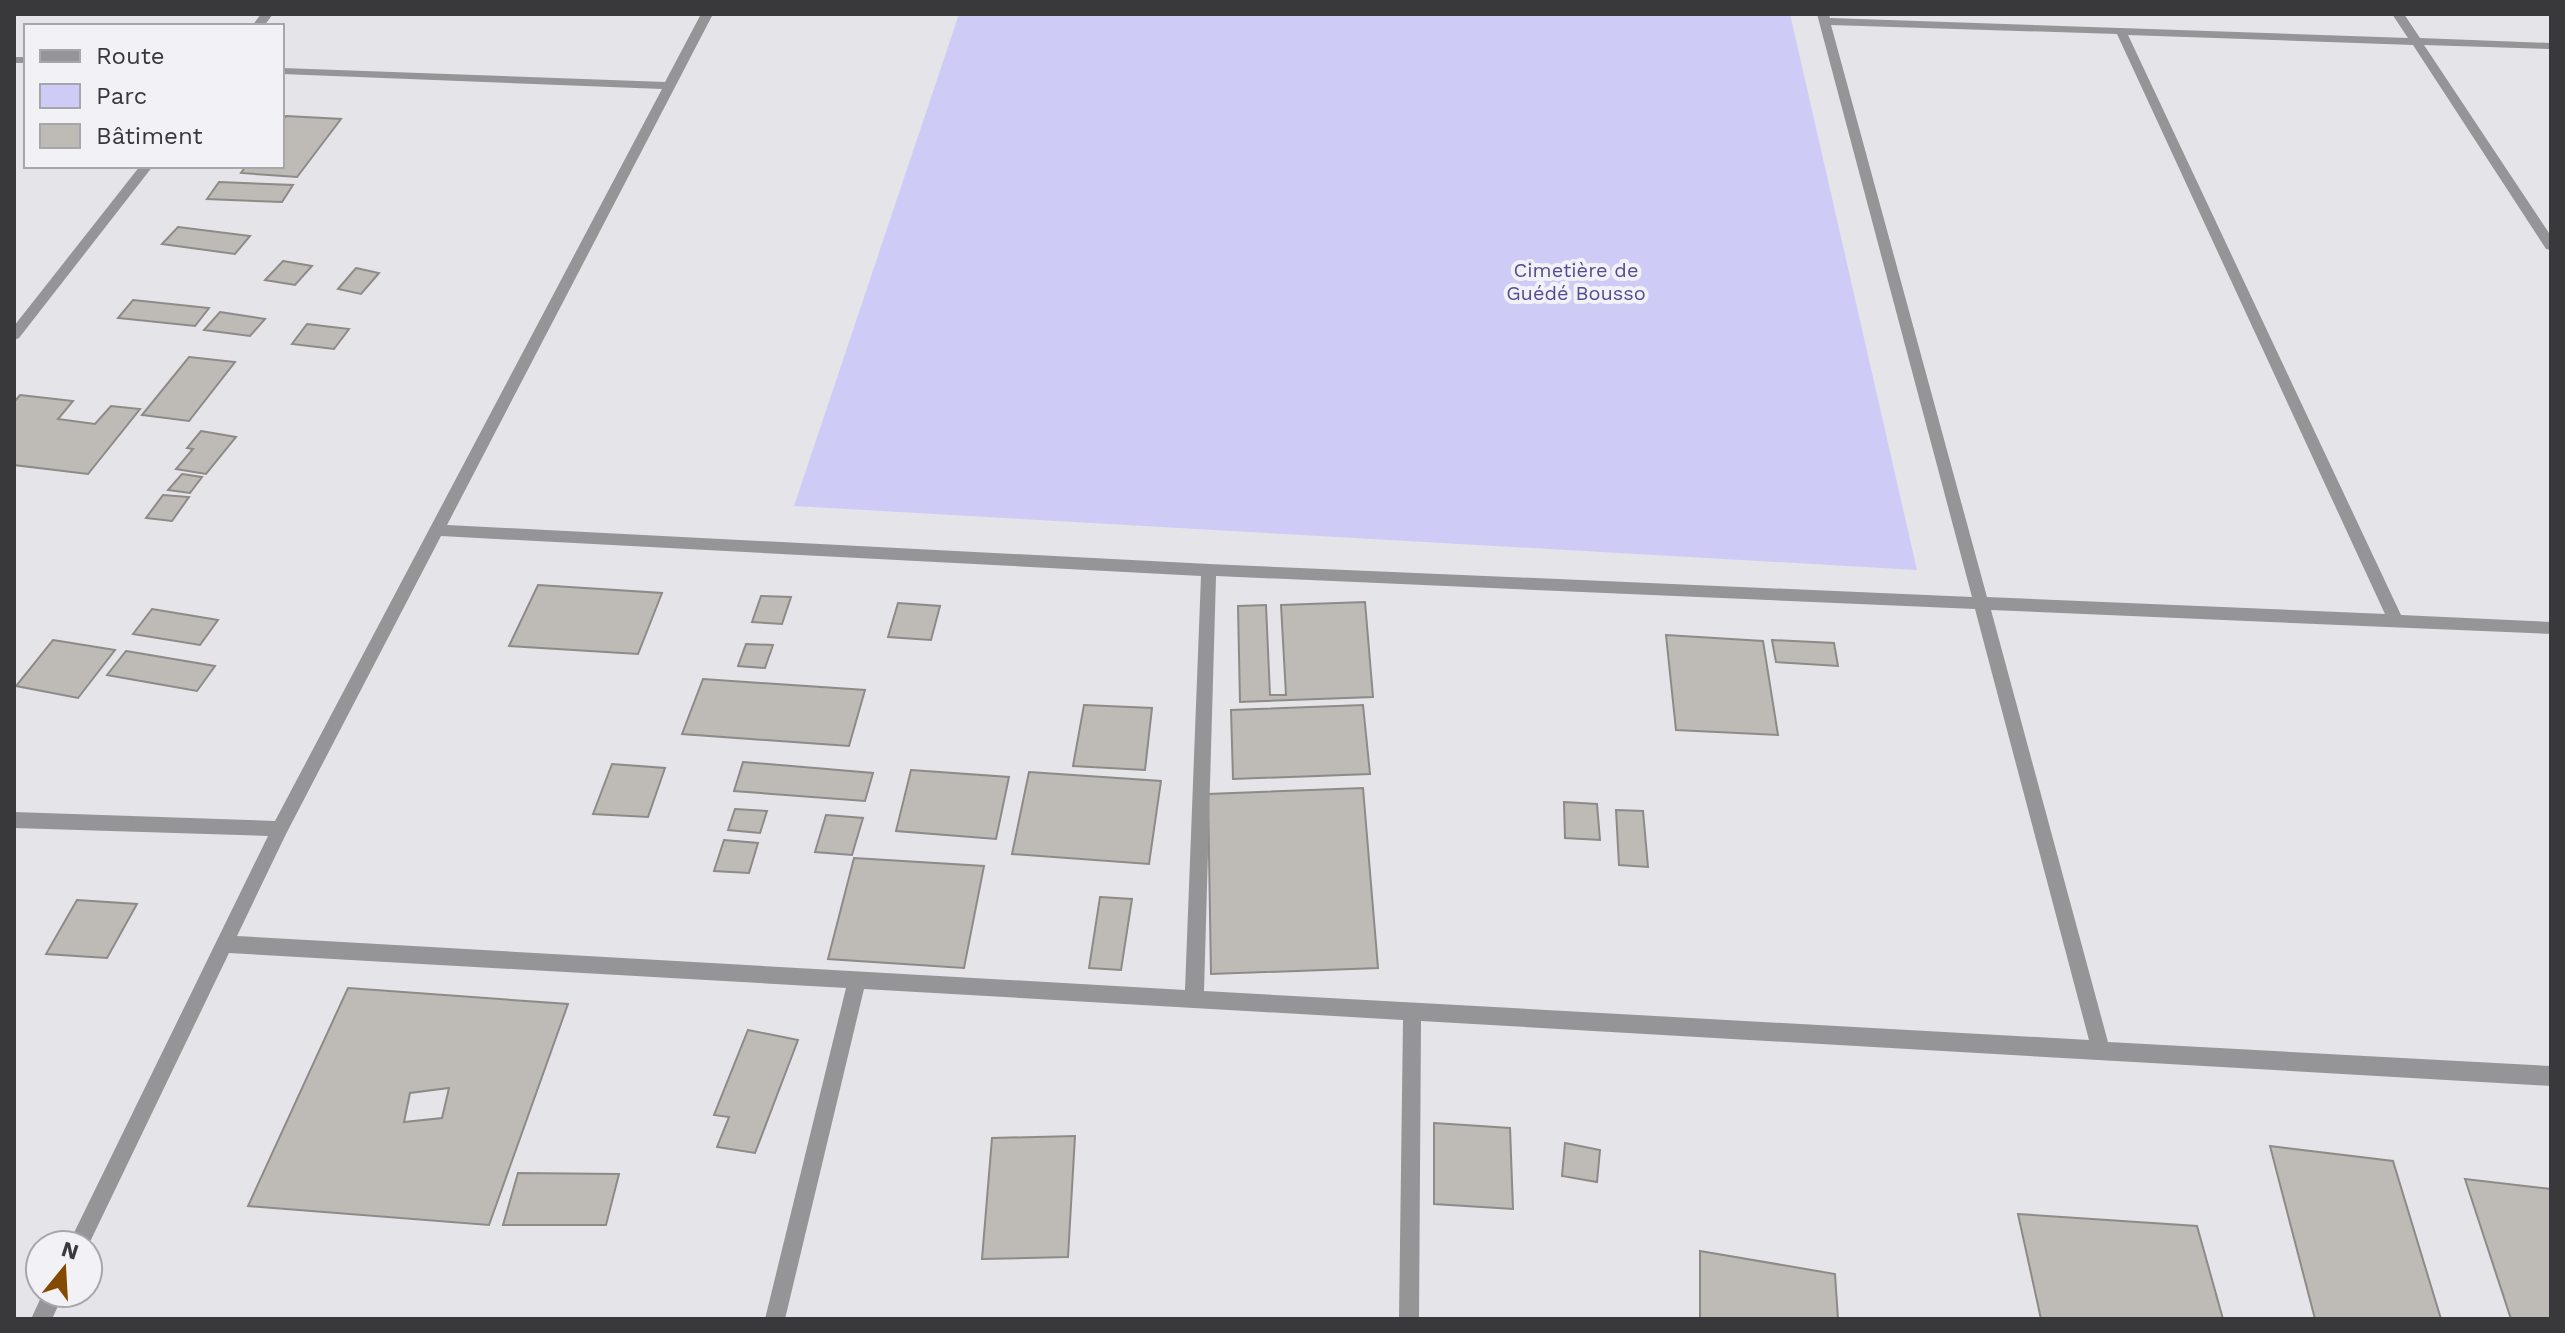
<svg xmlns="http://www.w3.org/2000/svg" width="2565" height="1333" font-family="'Work Sans',sans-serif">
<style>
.green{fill:#ceccf7}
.building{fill:#bebab6;stroke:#8e8a87;stroke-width:2;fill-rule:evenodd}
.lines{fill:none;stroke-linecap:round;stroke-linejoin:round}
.minor{fill:#959497;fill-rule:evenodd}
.labels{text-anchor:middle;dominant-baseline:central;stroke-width:8;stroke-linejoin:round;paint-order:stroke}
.park-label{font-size:20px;fill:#554b95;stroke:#f1f1f6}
</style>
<rect width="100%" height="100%" fill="#e4e4e9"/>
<!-- green -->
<polygon class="green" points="959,14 1790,14 1917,570 794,506"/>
<!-- building -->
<g class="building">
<polygon points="286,116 341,119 297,177 241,173 246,166 282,166 282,121"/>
<polygon points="219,182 293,185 282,202 207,199"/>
<polygon points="178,227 250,236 235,254 162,244"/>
<polygon points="283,261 312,266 295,285 265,280"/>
<polygon points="356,268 379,273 361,294 338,289"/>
<polygon points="133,300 209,308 195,326 118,318"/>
<polygon points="220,312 265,319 250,336 204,330"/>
<polygon points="307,324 349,329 334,349 292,344"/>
<polygon points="189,357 235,362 189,421 142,415"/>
<polygon points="20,395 73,401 58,419 95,424 111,406 140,409 88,474 14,465 14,402"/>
<polygon points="201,431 236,437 206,474 176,469 193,449 187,448"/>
<polygon points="182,474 202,477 190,493 168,490"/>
<polygon points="163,495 189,497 172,521 146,518"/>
<polygon points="538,585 662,593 638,654 509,646"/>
<polygon points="761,596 791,597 782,624 752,622"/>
<polygon points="1365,602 1373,697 1240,702 1238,606 1266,605 1270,695 1286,695 1281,605"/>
<polygon points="898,603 940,606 931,640 888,637"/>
<polygon points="152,609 218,620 200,645 133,634"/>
<polygon points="1666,635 1763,641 1778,735 1676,730"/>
<polygon points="53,640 115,650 78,698 16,686"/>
<polygon points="1772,640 1834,643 1838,666 1776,662"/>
<polygon points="746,644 773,645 765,668 738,666"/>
<polygon points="126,651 215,666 197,691 107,675"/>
<polygon points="703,679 865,690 849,746 682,734"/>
<polygon points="1084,705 1152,708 1145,770 1073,766"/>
<polygon points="1363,705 1370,774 1233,779 1231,710"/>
<polygon points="743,762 873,773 865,801 734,791"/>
<polygon points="612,764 665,768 648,817 593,814"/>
<polygon points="911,770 1009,777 996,839 896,831"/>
<polygon points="1029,772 1161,781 1149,864 1012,854"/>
<polygon points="1363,788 1378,968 1211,974 1208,794"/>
<polygon points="1564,802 1597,804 1600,840 1565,838"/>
<polygon points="735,809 767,811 760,833 728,830"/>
<polygon points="1616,810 1643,811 1648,867 1619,865"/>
<polygon points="826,815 863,818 852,855 815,852"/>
<polygon points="724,840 758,843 749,873 714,871"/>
<polygon points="854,858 984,866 964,968 828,959"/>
<polygon points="1100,897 1132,899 1121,970 1089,968"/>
<polygon points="77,900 137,904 107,958 46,954"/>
<path d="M348 988 568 1004 489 1225 248 1206ZM449 1088 442 1118 404 1122 410 1093Z"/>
<polygon points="748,1030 798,1040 755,1153 717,1147 729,1117 714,1115"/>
<polygon points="1434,1123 1510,1128 1513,1209 1434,1204"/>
<polygon points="1075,1136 1068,1257 982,1259 992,1138"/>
<polygon points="1565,1143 1600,1150 1597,1182 1562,1176"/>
<polygon points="2270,1146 2393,1161 2441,1319 2315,1319"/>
<polygon points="518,1173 619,1174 606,1225 503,1225"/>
<polygon points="2465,1179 2551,1189 2551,1319 2511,1319"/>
<polygon points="2018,1214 2197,1226 2223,1319 2041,1319"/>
<polygon points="1700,1251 1835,1274 1838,1319 1700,1319"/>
</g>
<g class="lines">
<!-- minor -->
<g class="minor">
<polygon points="261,14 273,14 264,26 252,26"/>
<path d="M701 14H713L447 525 1209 564 1972 597 1817 14H1829L1830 18 2408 38 2392 14H2404L2420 38 2551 43V49L2424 45 2551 236V250L2546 249 2413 45 2128 35 2401 615 2551 622V634L1991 610 2108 1042 2551 1066V1086L1421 1021 1419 1319H1399L1403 1020 864 989 785 1319H765L846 988 229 953 88 1246 68 1245 268 836 14 828V812L275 821 662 89 282 74V68L665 82ZM1831 25 2117 34 2385 614 1987 597ZM441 536 1201 576 1185 990 237 936 286 834ZM1216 576 1975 609 2089 1040 1204 991Z"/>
<rect x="14" y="57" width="12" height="6"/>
<polygon points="140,166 153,166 19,338 14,340 14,326"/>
<polygon points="43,1293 64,1293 52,1319 31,1319"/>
</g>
</g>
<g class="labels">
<!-- park labels -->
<g class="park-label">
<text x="1576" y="270">Cimetière de<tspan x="1576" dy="23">Guédé Bousso</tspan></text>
</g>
</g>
<!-- border -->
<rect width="2565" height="1333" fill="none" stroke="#39393b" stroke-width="32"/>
<!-- legend -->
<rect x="24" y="24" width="260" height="144" fill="#f1f1f6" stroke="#a7a7ab" stroke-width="2"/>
<rect x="40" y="50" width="40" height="12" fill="#959497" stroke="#a7a7ab" stroke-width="2"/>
<text x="96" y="64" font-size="24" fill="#39393b">Route</text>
<rect x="40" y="84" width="40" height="24" fill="#ceccf7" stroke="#a7a7ab" stroke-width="2"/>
<text x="96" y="104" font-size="24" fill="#39393b">Parc</text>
<rect x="40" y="124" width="40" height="24" fill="#bebab6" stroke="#a7a7ab" stroke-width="2"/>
<text x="96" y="144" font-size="24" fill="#39393b">Bâtiment</text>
<!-- north arrow -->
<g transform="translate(64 1269) rotate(18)"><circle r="38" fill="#f1f1f6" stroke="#a7a7ab" stroke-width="2"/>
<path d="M0-6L14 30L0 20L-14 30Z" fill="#844b00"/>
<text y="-12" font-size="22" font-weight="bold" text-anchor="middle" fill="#39393b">N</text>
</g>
</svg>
